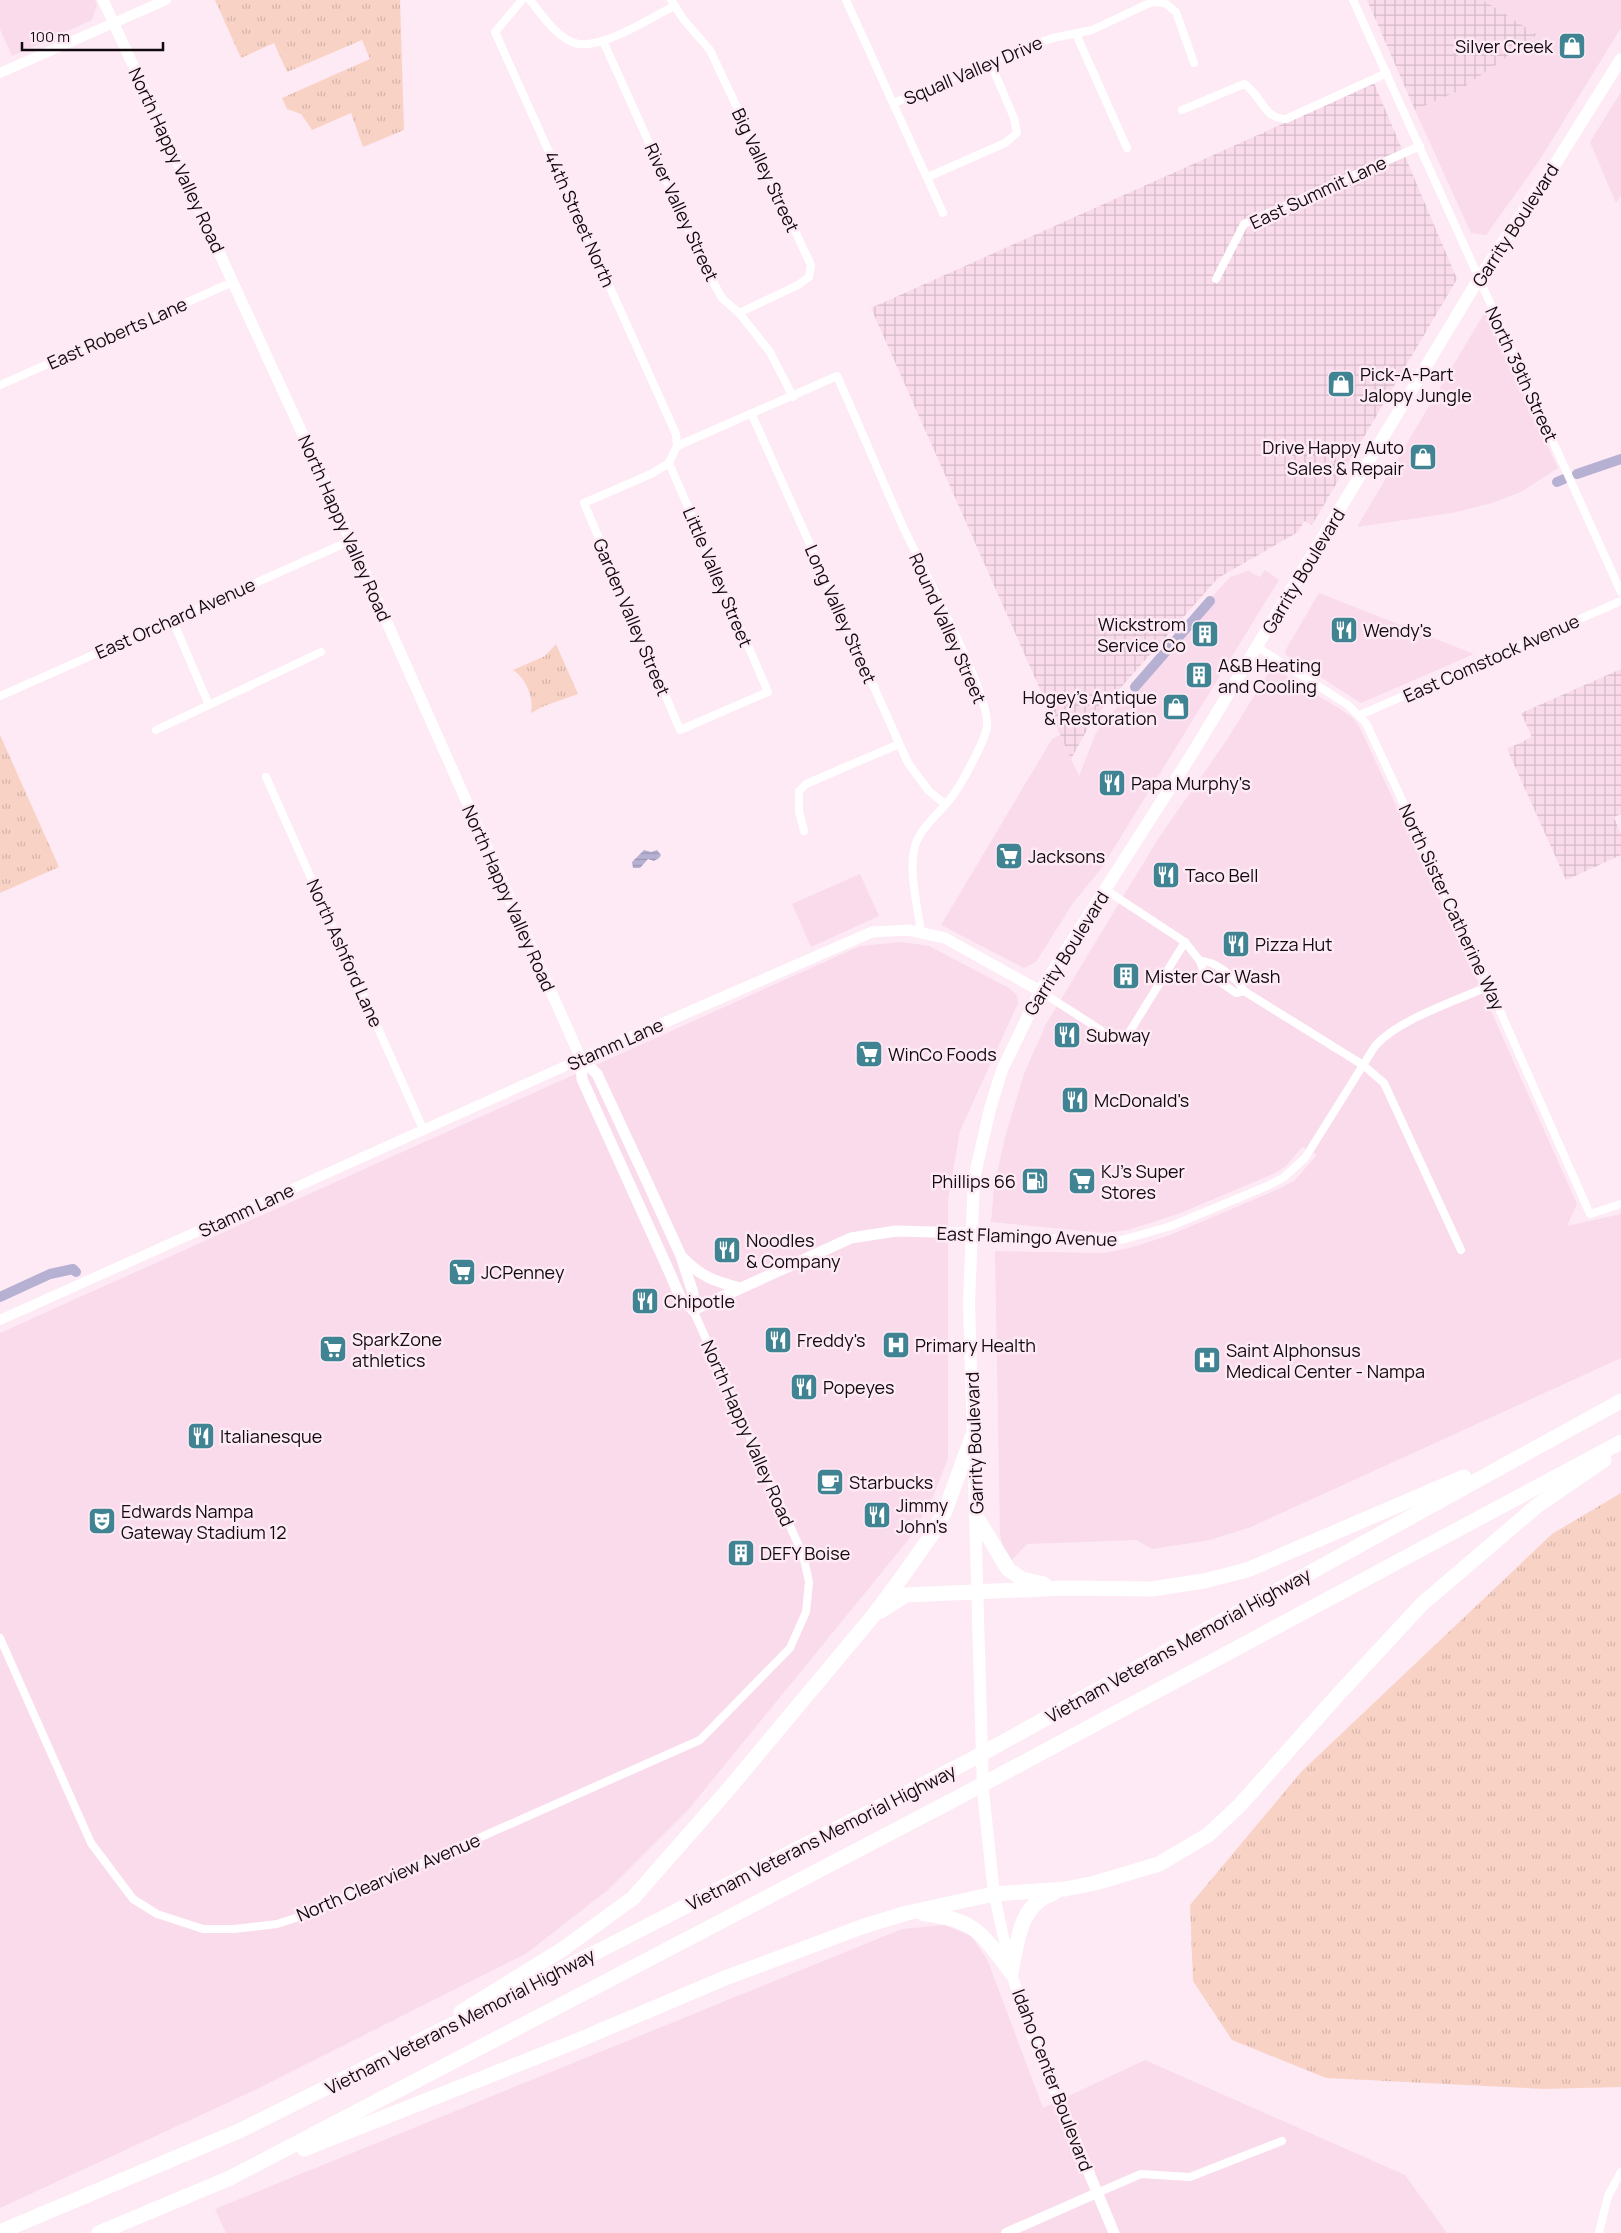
<svg xmlns="http://www.w3.org/2000/svg" width="1621" height="2233" font-family="Manrope,sans-serif">
<style>
.built{fill:#fadbeb}
.industrial{fill:url(#industrial-grid)}
.grass{fill:url(#grass-tufts)}
.water{fill:url(#water-rules)}
.lines{fill:none;stroke-linecap:round;stroke-linejoin:round}
.canal{stroke:#b6b0d3;stroke-width:10}
.minor{stroke:#fff;stroke-width:8}
.tertiary{stroke:#fff;stroke-width:10}
.secondary{stroke:#fff;stroke-width:11}
.primary{stroke:#fff;stroke-width:12}
.motorway{stroke:#fff;stroke-width:15}
.labels{text-anchor:middle;dominant-baseline:central;stroke-width:5;stroke-linejoin:round;paint-order:stroke}
.poi-label{font-size:18px;fill:#10090d;stroke:#feeaf4;text-anchor:start}
.street-label{font-size:18px;fill:#10090d;stroke:#feeaf4}
</style>
<defs>
<pattern id="industrial-grid" width="8" height="8" patternUnits="userSpaceOnUse" patternTransform="scale(1.25)"><rect width="8" height="8" fill="#fadbeb"/><path d="M0 4h8M4 0v8" fill="none" stroke="#d5bbc8"/></pattern>
<pattern id="grass-tufts" width="24" height="20" patternUnits="userSpaceOnUse" patternTransform="scale(1.25)"><rect width="24" height="20" fill="#f9d2c6"/><path d="M3 7l-1-3M5 7V3M7 7l1-3M15 17l-1-3M17 17v-4M19 17l1-3" fill="none" stroke="#d4b3a9"/></pattern>
<pattern id="water-rules" width="6" height="5" patternUnits="userSpaceOnUse" patternTransform="scale(1.25)"><rect width="6" height="5" fill="#b6b0d3"/><path d="M0 2.5h6" fill="none" stroke="#9b96b4"/></pattern>
</defs>
<rect width="100%" height="100%" fill="#feeaf4"/>
<!-- built -->
<g class="built">
<polygon points="0,0 95,0 97,5 92,20 12,56 0,29"/>
<polygon points="1483,0 1621,0 1621,28 1539,161 1486,235 1471,233 1415,110 1458,91 1536,34"/>
<polygon points="1621,92 1621,195 1616,203 1590,142"/>
<polygon points="1485,312 1558,468 1521,492 1492,503 1452,513 1357,527"/>
<polygon points="1265,570 1279,580 1101,869 1073,903 1036,962 1024,968 941,925 1052,739 1060,735 1079,776 1095,735 1104,721 1125,699 1128,700 1184,636 1213,602 1210,599 1230,577 1248,571 1260,577"/>
<polygon points="1319,593 1474,654 1361,703 1286,655 1285,651"/>
<polygon points="1272,667 1340,709 1352,717 1360,728 1479,984 1577,1204 1567,1226 1621,1214 1621,1358 1251,1527 1210,1540 1152,1549 1136,1540 1027,1544 1012,1560 1003,1546 1000,1535 995,1251 1104,1253 1130,1248 1170,1235 1279,1189 1295,1180 1317,1155 1302,1147 1286,1166 1273,1174 1178,1214 1128,1230 1104,1233 991,1222 994,1187 1005,1137 1024,1074 1046,1024 1158,839 1228,738"/>
<polygon points="860,874 879,916 811,947 792,904"/>
<polygon points="902,942 929,946 1009,988 1017,995 1018,1003 960,1131 948,1200 948,1459 931,1501 909,1539 688,1810 609,1889 527,1953 255,2090 0,2208 0,1333 860,946"/>
<polygon points="945,1925 971,1936 987,1959 1043,2108 1145,2060 1405,2175 1447,2233 226,2233 215,2209 902,1929"/>
</g>
<!-- industrial -->
<g class="industrial">
<polygon points="1367,0 1483,0 1536,34 1533,39 1458,91 1415,110"/>
<polygon points="1374,83 1457,279 1312,525 1304,521 1298,532 1218,578 1093,719 1071,759 871,308"/>
<polygon points="1621,669 1621,814 1614,817 1621,834 1621,855 1566,880 1507,749 1532,737 1521,713"/>
</g>
<!-- grass -->
<g class="grass">
<polygon points="215,0 400,0 404,130 363,147 351,113 312,130 301,114 287,109 282,98 370,59 362,40 287,72 274,43 241,58"/>
<path d="M556 644 578 694 544 706 531 713C534 698 526 678 513 670L545 656Z"/>
<polygon points="0,735 59,867 0,893"/>
<polygon points="1621,1493 1621,2087 1545,2089 1326,2078 1232,2040 1193,1981 1190,1905 1301,1772 1552,1534"/>
</g>
<!-- water -->
<polygon class="water" points="644,850 651,852 657,850 661,855 659,858 654,861 648,859 640,868 633,868 632,862"/>
<g class="lines">
<!-- canal -->
<g class="canal">
<polyline points="1577,474 1621,459"/>
<polyline points="1557,482 1564,479"/>
<polyline points="1135,687 1210,601"/>
<polyline points="0,1297 50,1274 73,1269 76,1272"/>
</g>
<!-- minor -->
<g class="minor">
<polyline points="522,0 495,32 676,434 677,446"/>
<path d="M530 0C542 15 558 40 578 44 604 48 651 18 674 6"/>
<polyline points="671,0 684,20 710,50 811,265 809,277 798,285 739,313"/>
<polyline points="846,0 943,213"/>
<polyline points="1353,0 1621,592"/>
<polyline points="1076,34 1127,148"/>
<polyline points="603,41 708,273 722,298 739,313 770,352 793,397"/>
<polyline points="894,103 1026,47 1053,38 1092,30 1152,2 1165,3 1176,12 1194,63"/>
<path d="M1182 110 1244 84C1262 95 1263 119 1286 119L1387 73"/>
<polyline points="928,177 1005,143 1017,133 1014,118 990,62"/>
<polyline points="1216,279 1244,224 1420,146"/>
<polyline points="0,385 233,282"/>
<polyline points="752,415 908,763 929,791 945,804"/>
<path d="M669 463 768 692 680 730 584 503 651 474 669 463 677 446 837 376C860 427 881 478 904 529 920 563 992 698 987 727 984 743 961 785 951 798 938 815 918 829 914 850 909 876 918 907 921 933"/>
<polyline points="172,619 209,705"/>
<polyline points="1257,647 1348,705 1366,723 1489,986 1590,1214 1621,1204"/>
<polyline points="0,696 350,541"/>
<polyline points="1360,715 1621,601"/>
<polyline points="156,730 321,652"/>
<polyline points="266,777 423,1129"/>
<polyline points="804,831 799,811 799,791 806,784 899,744"/>
<polyline points="1106,890 1185,942 1200,961 1203,970 1236,993 1244,991"/>
<path d="M1200 961C1214 960 1238 979 1244 991L1363 1065 1384 1083 1461 1250"/>
<polyline points="1040,991 1110,1036 1121,1039 1127,1036 1185,942"/>
<path d="M972 1233 1070 1239 1122 1240 1171 1226 1265 1187 1283 1178 1305 1158 1375 1046C1399 1019 1456 1001 1489 986"/>
<polyline points="0,1638 91,1843 133,1899 157,1914 203,1929 234,1929 277,1924 305,1915 700,1740 790,1648 806,1612 809,1582 803,1555 693,1310"/>
<polyline points="1097,2193 1141,2174 1190,2177 1282,2141"/>
<polyline points="1599,2233 1608,2196 1621,2172"/>
</g>
<!-- tertiary -->
<g class="tertiary">
<polyline points="0,73 166,0"/>
<polyline points="0,1320 581,1059"/>
<polyline points="1006,2233 1097,2193"/>
</g>
<!-- secondary -->
<g class="secondary">
<polyline points="103,0 321,474 581,1059 582,1079 668,1269 681,1299 693,1310"/>
<polyline points="581,1059 872,932 908,930 945,938 1040,991"/>
<polyline points="581,1059 597,1074 644,1175 681,1256 693,1293 693,1310"/>
<path d="M682 1257C701 1277 714 1281 740 1288"/>
<polyline points="693,1310 851,1238 896,1231 972,1233"/>
<polyline points="994,1894 1011,1972 1031,2033 1114,2233"/>
</g>
<!-- primary -->
<polyline class="primary" points="994,1894 983,1791 969,1303 974,1179 990,1109 1002,1070 1040,991 1192,754 1478,280 1554,166 1621,59"/>
<!-- motorway -->
<g class="motorway">
<polyline points="977,1518 1008,1569 1022,1579 1044,1584"/>
<polyline points="881,1611 906,1595 1065,1588 1152,1589 1204,1581 1247,1570 1464,1477"/>
<path d="M924 1914C975 1919 982 1934 1011 1972"/>
<path d="M1011 1972C1018 1941 1019 1904 1054 1893"/>
<polyline points="461,2012 563,1949 633,1898 727,1791 873,1616 902,1577 933,1533 945,1511 972,1437"/>
<polyline points="304,2149 579,2040 725,1978 864,1926 907,1913 994,1894 1065,1889 1095,1883 1159,1864 1208,1835 1240,1805 1335,1698 1422,1604 1538,1505 1604,1460"/>
<polyline points="0,2232 239,2131 546,1978 965,1763 1621,1401"/>
<polyline points="99,2233 230,2178 959,1797 1621,1442"/>
</g>
</g>
<!-- icons -->
<defs>
<g id="shop-square" transform="scale(1.4375)"><rect x="-9" y="-9" width="18" height="18" rx="4" fill="#408393" stroke="#feeaf4"/><path d="M-5-2.5h2.3a2.7 3.5 0 0 1 5.4 0H5L5.5 6h-11ZM-1.5-2.5h3a1.5 2.3 0 0 0-3 0Z" fill="#fff"/></g>
<g id="restaurant-square" transform="scale(1.4375)"><rect x="-9" y="-9" width="18" height="18" rx="4" fill="#408393" stroke="#feeaf4"/><path d="M-5-6h1v4h1v-4h1v4h1v-4h1v5L-1.5 .5V6h-2V.5L-5-1ZM5-6V6H3V1.5H1.5Q1.5-4 5-6Z" fill="#fff"/></g>
<g id="building-square" transform="scale(1.4375)"><rect x="-9" y="-9" width="18" height="18" rx="4" fill="#408393" stroke="#feeaf4"/><path d="M-4-6H4V6H1V3H-1V6H-4ZM-2.5-4.3h1.7v1.8h-1.7ZM.8-4.3h1.7v1.8H.8ZM-2.5-1h1.7V.8h-1.7ZM.8-1h1.7V.8H.8Z" fill="#fff"/></g>
<g id="supermarket-square" transform="scale(1.4375)"><rect x="-9" y="-9" width="18" height="18" rx="4" fill="#408393" stroke="#feeaf4"/><path d="M-6-5.5h2.5l.6 2H6L4.5 2H-2.5L-4.4-4H-6ZM-1.5 3.2a1.3 1.3 0 1 0 .1 0ZM3 3.2a1.3 1.3 0 1 0 .1 0Z" fill="#fff"/></g>
<g id="fuel-square" transform="scale(1.4375)"><rect x="-9" y="-9" width="18" height="18" rx="4" fill="#408393" stroke="#feeaf4"/><path d="M-5.5-6h7V0h2V4h1.3V-2.5L3-4.5l.8-.8L6-3V5H2.5V1h-1V6h-7ZM-4.2-4.7v3.2H.2V-4.7Z" fill="#fff"/></g>
<g id="hospital-square" transform="scale(1.4375)"><rect x="-9" y="-9" width="18" height="18" rx="4" fill="#408393" stroke="#feeaf4"/><path d="M-5-5h3v3.5h4V-5h3V5h-3V1.5h-4V5h-3Z" fill="#fff"/></g>
<g id="cafe-square" transform="scale(1.4375)"><rect x="-9" y="-9" width="18" height="18" rx="4" fill="#408393" stroke="#feeaf4"/><path d="M-5.5-4.5H6V0H3Q3 3.5 0 3.5H-2.5Q-5.5 3.5-5.5 0ZM3-3.2v2h1.7v-2ZM-6 4.5H4V6H-6Z" fill="#fff"/></g>
<g id="theatre-square" transform="scale(1.4375)"><rect x="-9" y="-9" width="18" height="18" rx="4" fill="#408393" stroke="#feeaf4"/><path d="M-5-5.5Q0-4 5-5.5V0Q5 5 0 6Q-5 5-5 0ZM-3.3-2.5H-1v1.5H-3.3ZM1-2.5H3.3v1.5H1ZM-2.8 1Q0 5.5 2.8 1Z" fill="#fff"/></g>
</defs>
<g fill-rule="evenodd">
<use href="#shop-square" x="1572" y="46"/>
<use href="#shop-square" x="1341" y="384"/>
<use href="#shop-square" x="1423" y="457"/>
<use href="#restaurant-square" x="1344" y="630"/>
<use href="#building-square" x="1205" y="634"/>
<use href="#building-square" x="1199" y="675"/>
<use href="#shop-square" x="1176" y="707"/>
<use href="#restaurant-square" x="1112" y="783"/>
<use href="#supermarket-square" x="1009" y="856"/>
<use href="#restaurant-square" x="1166" y="875"/>
<use href="#restaurant-square" x="1236" y="944"/>
<use href="#building-square" x="1126" y="976"/>
<use href="#restaurant-square" x="1067" y="1035"/>
<use href="#supermarket-square" x="869" y="1054"/>
<use href="#restaurant-square" x="1075" y="1100"/>
<use href="#fuel-square" x="1035" y="1181"/>
<use href="#supermarket-square" x="1082" y="1181"/>
<use href="#restaurant-square" x="727" y="1250"/>
<use href="#supermarket-square" x="462" y="1272"/>
<use href="#restaurant-square" x="645" y="1301"/>
<use href="#restaurant-square" x="778" y="1340"/>
<use href="#hospital-square" x="896" y="1345"/>
<use href="#supermarket-square" x="333" y="1349"/>
<use href="#hospital-square" x="1207" y="1360"/>
<use href="#restaurant-square" x="804" y="1387"/>
<use href="#restaurant-square" x="201" y="1436"/>
<use href="#cafe-square" x="830" y="1482"/>
<use href="#restaurant-square" x="877" y="1515"/>
<use href="#theatre-square" x="102" y="1521"/>
<use href="#building-square" x="741" y="1553"/>
</g>
<g class="labels">
<!-- poi labels -->
<g class="poi-label">
<text x="1553" y="46" text-anchor="end">Silver Creek</text>
<text x="1360" y="374">Pick-A-Part<tspan x="1360" dy="21">Jalopy Jungle</tspan></text>
<text x="1404" y="447" text-anchor="end">Drive Happy Auto<tspan x="1404" dy="21">Sales &amp; Repair</tspan></text>
<text x="1186" y="624" text-anchor="end">Wickstrom<tspan x="1186" dy="21">Service Co</tspan></text>
<text x="1363" y="630">Wendy's</text>
<text x="1218" y="665">A&amp;B Heating<tspan x="1218" dy="21">and Cooling</tspan></text>
<text x="1157" y="697" text-anchor="end">Hogey's Antique<tspan x="1157" dy="21">&amp; Restoration</tspan></text>
<text x="1131" y="783">Papa Murphy's</text>
<text x="1028" y="856">Jacksons</text>
<text x="1185" y="875">Taco Bell</text>
<text x="1255" y="944">Pizza Hut</text>
<text x="1145" y="976">Mister Car Wash</text>
<text x="1086" y="1035">Subway</text>
<text x="888" y="1054">WinCo Foods</text>
<text x="1094" y="1100">McDonald's</text>
<text x="1101" y="1171">KJ's Super<tspan x="1101" dy="21">Stores</tspan></text>
<text x="1016" y="1181" text-anchor="end">Phillips 66</text>
<text x="746" y="1240">Noodles<tspan x="746" dy="21">&amp; Company</tspan></text>
<text x="481" y="1272">JCPenney</text>
<text x="664" y="1301">Chipotle</text>
<text x="352" y="1339">SparkZone<tspan x="352" dy="21">athletics</tspan></text>
<text x="797" y="1340">Freddy's</text>
<text x="915" y="1345">Primary Health</text>
<text x="1226" y="1350">Saint Alphonsus<tspan x="1226" dy="21">Medical Center - Nampa</tspan></text>
<text x="823" y="1387">Popeyes</text>
<text x="220" y="1436">Italianesque</text>
<text x="849" y="1482">Starbucks</text>
<text x="896" y="1505">Jimmy<tspan x="896" dy="21">John's</tspan></text>
<text x="121" y="1511">Edwards Nampa<tspan x="121" dy="21">Gateway Stadium 12</tspan></text>
<text x="760" y="1553">DEFY Boise</text>
</g>
<!-- street labels -->
<g class="street-label">
<text transform="translate(973 70) rotate(-23)">Squall Valley Drive</text>
<text transform="translate(177 160) rotate(65)">North Happy Valley Road</text>
<text transform="translate(766 170) rotate(65)">Big Valley Street</text>
<text transform="translate(1318 192) rotate(-25)">East Summit Lane</text>
<text transform="translate(682 212) rotate(65)">River Valley Street</text>
<text transform="translate(580 219) rotate(66)">44th Street North</text>
<text transform="translate(1515 225) rotate(-57)">Garrity Boulevard</text>
<text transform="translate(117 333) rotate(-24)">East Roberts Lane</text>
<text transform="translate(1522 374) rotate(65)">North 39th Street</text>
<text transform="translate(345 528) rotate(66)">North Happy Valley Road</text>
<text transform="translate(1303 571) rotate(-59)">Garrity Boulevard</text>
<text transform="translate(718 577) rotate(67)">Little Valley Street</text>
<text transform="translate(841 614) rotate(66)">Long Valley Street</text>
<text transform="translate(632 617) rotate(67)">Garden Valley Street</text>
<text transform="translate(175 618) rotate(-24)">East Orchard Avenue</text>
<text transform="translate(948 628) rotate(66)">Round Valley Street</text>
<text transform="translate(1491 658) rotate(-24)">East Comstock Avenue</text>
<text transform="translate(509 898) rotate(66)">North Happy Valley Road</text>
<text transform="translate(1452 907) rotate(65)">North Sister Catherine Way</text>
<text transform="translate(345 953) rotate(66)">North Ashford Lane</text>
<text transform="translate(1066 953) rotate(-58)">Garrity Boulevard</text>
<text transform="translate(615 1044) rotate(-24)">Stamm Lane</text>
<text transform="translate(246 1210) rotate(-25)">Stamm Lane</text>
<text transform="translate(1027 1236) rotate(2)">East Flamingo Avenue</text>
<text transform="translate(748 1433) rotate(66)">North Happy Valley Road</text>
<text transform="translate(974 1443) rotate(-92)">Garrity Boulevard</text>
<text transform="translate(1178 1645) rotate(-29)">Vietnam Veterans Memorial Highway</text>
<text transform="translate(821 1837) rotate(-27)">Vietnam Veterans Memorial Highway</text>
<text transform="translate(388 1877) rotate(-23)">North Clearview Avenue</text>
<text transform="translate(460 2021) rotate(-27)">Vietnam Veterans Memorial Highway</text>
<text transform="translate(1053 2080) rotate(69)">Idaho Center Boulevard</text>
</g>
</g>
<!-- scale -->
<path d="M22 42v8h141v-8" fill="none" stroke="#10090d" stroke-width="2.5"/>
<text x="30" y="42" font-size="15" fill="#10090d" stroke="#feeaf4" stroke-width="4" paint-order="stroke">100 m</text>
</svg>
